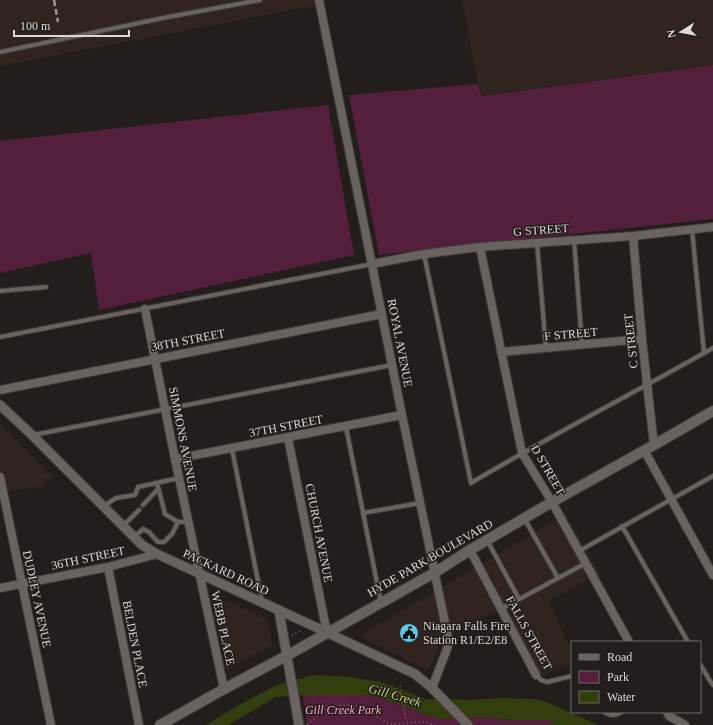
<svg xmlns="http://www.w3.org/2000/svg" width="713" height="725" font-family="Georgia,serif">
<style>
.built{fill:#2f251e}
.green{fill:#531f3b}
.water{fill:#333e0f}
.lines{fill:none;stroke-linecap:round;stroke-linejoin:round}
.service-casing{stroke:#3e3a38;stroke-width:6}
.minor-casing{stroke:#3e3a38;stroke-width:10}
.tertiary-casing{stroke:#3e3a38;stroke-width:11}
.secondary-casing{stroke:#3e3a38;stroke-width:12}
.path{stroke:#75716e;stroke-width:1.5;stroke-dasharray:1 3;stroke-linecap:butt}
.service{stroke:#696360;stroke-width:4}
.minor{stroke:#696360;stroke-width:8}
.tertiary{stroke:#696360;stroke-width:9}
.secondary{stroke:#696360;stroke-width:10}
.rail{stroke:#9c9795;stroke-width:2.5;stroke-dasharray:6 3;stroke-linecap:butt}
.labels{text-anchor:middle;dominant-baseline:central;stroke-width:3;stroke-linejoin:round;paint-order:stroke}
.street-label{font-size:12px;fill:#ddd9d7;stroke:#231e1b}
.poi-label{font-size:12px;fill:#ddd9d7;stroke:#231e1b;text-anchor:start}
.park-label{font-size:12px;font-style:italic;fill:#fda4d0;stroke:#231e1b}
.water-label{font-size:13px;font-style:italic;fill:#bad279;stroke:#231e1b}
</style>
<rect width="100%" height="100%" fill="#231e1b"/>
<!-- built -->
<g class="built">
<polygon points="0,0 322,0 323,4 0,66"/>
<polygon points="462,0 713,0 713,65 480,96"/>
<polygon points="0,424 54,477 44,479 45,485 0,494"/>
<polygon points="566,514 599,573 549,601 572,652 572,662 534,680 496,611 440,640 437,652 428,670 359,636"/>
<polygon points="211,594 268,620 272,645 227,670"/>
</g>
<!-- green -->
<g class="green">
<polygon points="713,65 713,219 379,255 349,95 478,84 481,96"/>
<polygon points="328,105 354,255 99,310 91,253 0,273 0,141"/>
<polygon points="303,695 372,695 439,719 485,717 513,720 546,720 555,725 307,725"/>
</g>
<!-- water -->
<polygon class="water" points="314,675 351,677 384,683 425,699 470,700 502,698 536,699 551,704 598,725 555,725 546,720 513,720 485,717 439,719 372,695 303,695 276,697 228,725 206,725 239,705 277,685"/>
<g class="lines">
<!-- service casing -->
<g class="service-casing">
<g id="service">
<polyline points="0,52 168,17 260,0"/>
<polyline points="692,229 704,353"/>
<polyline points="574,240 582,344"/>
<polyline points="537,243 546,348"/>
<path d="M424 254 471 483C550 436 632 394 713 348"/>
<polyline points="0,291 46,287"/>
<polyline points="0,337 372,264"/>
<polyline points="346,427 381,603"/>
<polyline points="33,435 392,365"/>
<polyline points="232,449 262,601"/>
<polyline points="157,483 165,514 178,522 188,522"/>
<polyline points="143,505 158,489"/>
<polyline points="104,506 116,498 135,495 138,487 179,478"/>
<polyline points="363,513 420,503"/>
<polyline points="524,518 558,578"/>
<polyline points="123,526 139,510"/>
<polyline points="622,526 688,642"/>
<polyline points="134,537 143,529 149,532 158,542 164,542 172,534 178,522"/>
<polyline points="487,540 519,599"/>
<polyline points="579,551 713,476"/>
<polyline points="501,609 586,563"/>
<polyline points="700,664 710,681 713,685"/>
<polyline points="536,675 541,680 547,682 572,676"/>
<path d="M604 712C611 716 615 716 622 712"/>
</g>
</g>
<!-- minor casing -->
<g class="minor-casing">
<g id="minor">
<polyline points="319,0 402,415 449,642 447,649 432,688"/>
<polyline points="633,236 642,339 654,445"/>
<polyline points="480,247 522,453 552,502 629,642"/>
<polyline points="372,264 424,254 480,247 633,236 713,227"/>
<polyline points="145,309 175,459 224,689"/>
<polyline points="501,352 642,339"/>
<polyline points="0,390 382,314"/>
<polyline points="288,438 327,633"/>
<polyline points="644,450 713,575"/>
<polyline points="175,459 402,415"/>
<polyline points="0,477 51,725"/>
<polyline points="470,550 536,675"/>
<polyline points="108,567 139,725"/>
<polyline points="0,588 108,567 157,554"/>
<polyline points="667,712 669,716 685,725"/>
</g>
</g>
<!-- tertiary casing -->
<g class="tertiary-casing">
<g id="tertiary">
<polyline points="0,405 32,435 142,545 157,554 309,624 415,674 432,688 468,725"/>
<polyline points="279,611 299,725"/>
</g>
</g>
<!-- secondary casing -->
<g class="secondary-casing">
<polyline id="secondary" points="160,725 224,689 288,655 434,573 470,550 552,502 654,445 713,411"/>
</g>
<!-- path -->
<g class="path">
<polyline points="292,635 300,631"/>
<polyline points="400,686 406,721"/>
<path d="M307 724 317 717 321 709C331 706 348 704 358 706 363 707 368 711 372 713 378 717 385 722 392 724 406 725 422 718 435 725"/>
</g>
<!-- service -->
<use href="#service" class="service"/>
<!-- minor -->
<use href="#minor" class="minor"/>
<!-- tertiary -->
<use href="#tertiary" class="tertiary"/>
<!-- secondary -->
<use href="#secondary" class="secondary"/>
<!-- rail -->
<polyline class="rail" points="54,0 58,22"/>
</g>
<!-- icons -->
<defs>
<g id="civic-disc" transform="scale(1)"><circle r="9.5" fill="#5cc7e8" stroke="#231e1b"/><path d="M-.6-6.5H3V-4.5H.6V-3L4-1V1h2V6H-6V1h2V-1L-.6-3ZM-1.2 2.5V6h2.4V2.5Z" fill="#111"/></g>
</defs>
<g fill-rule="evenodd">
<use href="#civic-disc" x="409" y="633"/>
</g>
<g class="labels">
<!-- street labels -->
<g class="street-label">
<text transform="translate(541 230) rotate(-4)">G STREET</text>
<text transform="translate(571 334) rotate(-5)">F STREET</text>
<text transform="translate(188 340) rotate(-11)">38TH STREET</text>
<text transform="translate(631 341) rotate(-96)">C STREET</text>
<text transform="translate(400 343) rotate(79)">ROYAL AVENUE</text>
<text transform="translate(286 426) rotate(-11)">37TH STREET</text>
<text transform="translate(183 439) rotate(79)">SIMMONS AVENUE</text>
<text transform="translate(548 470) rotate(60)">D STREET</text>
<text transform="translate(319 533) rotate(79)">CHURCH AVENUE</text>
<text transform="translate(88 558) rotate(-12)">36TH STREET</text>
<text transform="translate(430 558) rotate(-30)">HYDE PARK BOULEVARD</text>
<text transform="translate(226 572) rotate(25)">PACKARD ROAD</text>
<text transform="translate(37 599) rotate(78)">DUDLEY AVENUE</text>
<text transform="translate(223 628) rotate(78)">WEBB PLACE</text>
<text transform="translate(529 633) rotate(61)">FALLS STREET</text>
<text transform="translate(135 644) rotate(79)">BELDEN PLACE</text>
</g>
<!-- poi labels -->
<g class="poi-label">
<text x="423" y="626">Niagara Falls Fire<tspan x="423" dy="14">Station R1/E2/E8</tspan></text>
</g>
<!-- park labels -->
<g class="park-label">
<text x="343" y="710">Gill Creek Park</text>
</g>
<!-- water labels -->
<g class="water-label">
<text transform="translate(395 695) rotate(16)">Gill Creek</text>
</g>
</g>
<!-- legend -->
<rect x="571" y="641" width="130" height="72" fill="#231e1b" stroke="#6d6966"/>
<rect x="579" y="654" width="20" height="6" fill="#696360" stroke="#6d6966"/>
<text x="607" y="661" font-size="12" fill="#ddd9d7">Road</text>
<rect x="579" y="671" width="20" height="12" fill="#531f3b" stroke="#6d6966"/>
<text x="607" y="681" font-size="12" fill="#ddd9d7">Park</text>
<rect x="579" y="691" width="20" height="12" fill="#333e0f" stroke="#6d6966"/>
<text x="607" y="701" font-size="12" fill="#ddd9d7">Water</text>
<!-- north arrow -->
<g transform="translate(681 32) rotate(259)" stroke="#231e1b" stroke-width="3" paint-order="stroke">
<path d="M0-3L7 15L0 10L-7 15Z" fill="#ddd9d7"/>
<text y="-6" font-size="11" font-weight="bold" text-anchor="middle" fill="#ddd9d7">N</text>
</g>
<!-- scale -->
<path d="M14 30v6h115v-6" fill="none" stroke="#ddd9d7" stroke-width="2"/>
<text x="20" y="30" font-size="12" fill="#ddd9d7" stroke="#231e1b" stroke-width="3" paint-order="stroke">100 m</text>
</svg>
